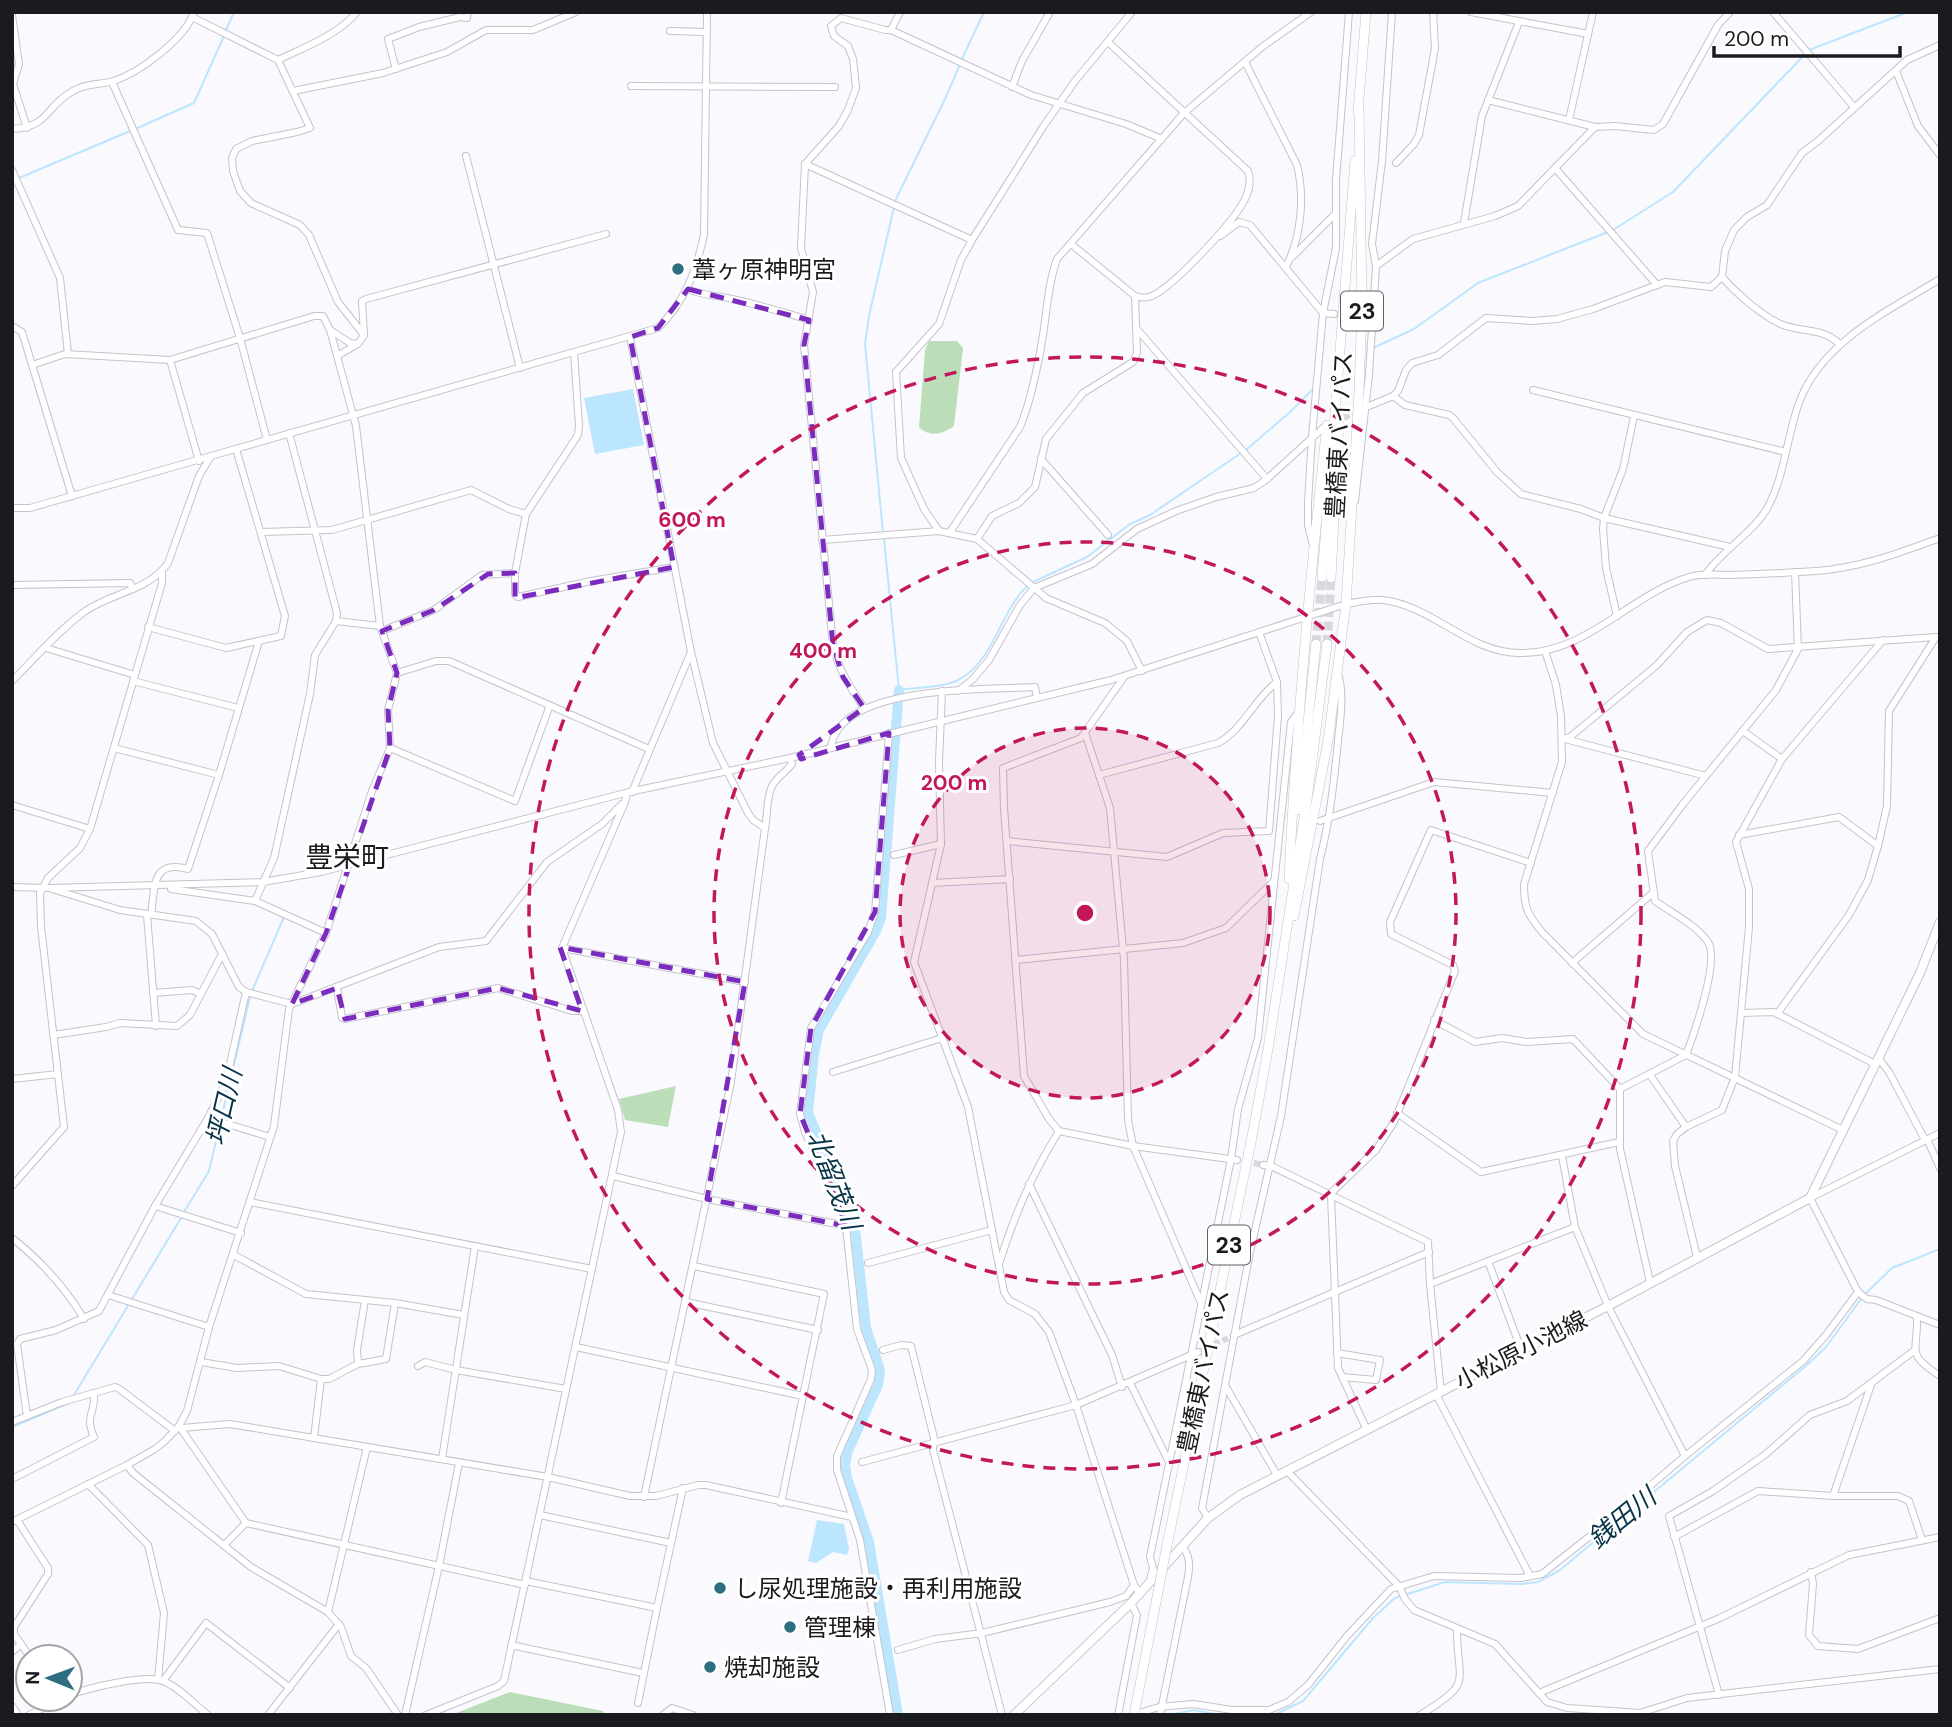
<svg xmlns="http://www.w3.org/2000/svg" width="1952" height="1727" font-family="'DM Sans','Noto Sans JP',sans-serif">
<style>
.green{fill:#bbdeb8}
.water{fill:#bce6fe}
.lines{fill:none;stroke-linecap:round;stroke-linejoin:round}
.stream{stroke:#bce6fe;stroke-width:2}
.river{stroke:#bce6fe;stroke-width:10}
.minor-tunnel{stroke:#d9d8dc;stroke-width:6;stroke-dasharray:6 3;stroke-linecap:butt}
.highway-tunnel{stroke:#d9d8dc;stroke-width:9;stroke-dasharray:9 4.5;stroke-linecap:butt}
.minor-casing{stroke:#c5c2ce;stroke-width:8}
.major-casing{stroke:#c5c2ce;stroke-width:10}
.highway-casing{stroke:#c5c2ce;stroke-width:10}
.minor{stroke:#fff;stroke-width:6}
.major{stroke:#fff;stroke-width:8}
.highway{stroke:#fff;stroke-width:9}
.highway-bridge-casing{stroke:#c5c2ce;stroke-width:10;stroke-linecap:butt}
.highway-bridge{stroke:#fff;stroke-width:9}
.marked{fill:none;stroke:#7b2cbf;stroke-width:5;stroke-dasharray:14 9;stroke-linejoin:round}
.ring{fill:none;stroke:#c2185b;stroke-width:3.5;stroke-dasharray:12 9}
.poi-dot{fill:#2d6e81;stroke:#fff;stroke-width:2.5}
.labels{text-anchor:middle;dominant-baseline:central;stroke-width:6;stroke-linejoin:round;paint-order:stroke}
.shield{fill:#fff;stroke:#5f5f62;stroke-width:2}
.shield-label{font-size:23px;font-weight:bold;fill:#1b1a1e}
.poi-label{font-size:24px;fill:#1b1a1e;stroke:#fff;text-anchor:start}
.street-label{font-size:24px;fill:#1b1a1e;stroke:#fff}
.water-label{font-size:26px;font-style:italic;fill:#073449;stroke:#fff}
.quarter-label{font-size:28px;fill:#1b1a1e;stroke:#fff}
.centre{fill:#c2185b;stroke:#fff;stroke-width:3.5}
.ring-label{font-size:21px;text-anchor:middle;font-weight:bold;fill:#c2185b;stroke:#fff;stroke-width:6;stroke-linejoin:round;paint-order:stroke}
</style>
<rect width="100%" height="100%" fill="#faf9fe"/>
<!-- green -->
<g class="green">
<path d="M929 341H957L963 348 954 426C943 434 930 438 919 427L925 350Z"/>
<polygon points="676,1086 668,1127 625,1120 619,1099"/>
<polygon points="510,1692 603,1711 605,1715 451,1715"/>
</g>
<!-- water -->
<g class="water">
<polygon points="633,389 644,445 595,454 584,398"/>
<polygon points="817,1520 844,1524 849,1549 847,1555 833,1552 816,1563 808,1561"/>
</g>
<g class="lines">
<!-- stream -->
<g class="stream">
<polyline points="226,30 234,12"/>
<polyline points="962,59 984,12"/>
<polyline points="135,129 194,103 224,36"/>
<polyline points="19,178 130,131"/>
<polyline points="895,201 946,97 960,64"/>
<polyline points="1613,230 1673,192 1809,50 1908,12"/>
<polyline points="1373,348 1414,329 1478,283 1608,232"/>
<polyline points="1246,450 1290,412 1314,388"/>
<polyline points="883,533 865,344 869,316 894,207"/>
<path d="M884 539 899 690C917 687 942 688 958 680 994 662 1000 611 1028 585"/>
<polyline points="1033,582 1087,557 1130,524 1150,515 1241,453"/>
<polyline points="252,991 284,917"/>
<polyline points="221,1119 250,997"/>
<polyline points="184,1212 209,1171 220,1124"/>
<polyline points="1865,1294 1892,1268 1940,1249"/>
<polyline points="132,1299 181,1218"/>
<polyline points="74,1395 129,1304"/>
<polyline points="12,1427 69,1403"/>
<polyline points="1169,1715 1194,1710 1219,1715"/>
<polyline points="1274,1715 1303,1701 1373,1618 1395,1598 1445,1582 1521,1584 1538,1582 1560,1570 1808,1364 1826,1347 1861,1299"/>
</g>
<!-- river -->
<polyline class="river" points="898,1715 869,1542 847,1478 845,1466 847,1453 878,1385 880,1370 866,1328 854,1219 808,1113 814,1054 819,1030 876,931 881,918 899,690"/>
<!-- minor-tunnel -->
<g class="minor-tunnel">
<polyline points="1334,314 1363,317"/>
<polyline points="1336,422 1361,409"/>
<polyline points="1245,1161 1263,1165"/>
<polyline points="1198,1352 1231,1337"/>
</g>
<!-- highway-tunnel -->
<g class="highway-tunnel">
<polyline points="1316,644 1322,577"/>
<polyline points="1327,644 1331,578"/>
</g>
<!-- minor casing -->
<g class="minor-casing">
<g id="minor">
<polyline points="1471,12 1588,34"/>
<polyline points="1773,12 1854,107"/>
<polyline points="12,15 19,64 13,84 27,128"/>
<path d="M192 17 278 60C305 47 338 35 357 12"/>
<polyline points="891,30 900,12"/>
<polyline points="670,31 707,32"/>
<polyline points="278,60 310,128 297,132 252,141 236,149 232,158 233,171 240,191 251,203 300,225 309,235 338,302 364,335"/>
<path d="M1245 62 1297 165C1305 198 1301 237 1286 267"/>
<polyline points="396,69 388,39 419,27 460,17 467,18 468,12"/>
<polyline points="1896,71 1918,126 1940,155"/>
<polyline points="112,82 178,230 207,233 240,338 267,440"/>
<polyline points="631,86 835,87"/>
<polyline points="1012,87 1022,61 1050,12"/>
<polyline points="293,91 383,73 447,52 486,30 533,30 576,12"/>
<polyline points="1488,100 1595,127 1615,126 1654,130 1663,124 1718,25 1730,12"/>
<polyline points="1569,120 1593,12"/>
<path d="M12 129C50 127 45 106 73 91 86 83 100 85 114 81 140 72 185 39 194 12"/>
<polyline points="466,156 520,368"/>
<polyline points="1396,163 1414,144 1419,135 1435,48 1433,12"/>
<polyline points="805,164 972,240"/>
<polyline points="1555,168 1657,285"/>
<polyline points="12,170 60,278 68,354"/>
<polyline points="1464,223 1482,116 1519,22"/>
<polyline points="1220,236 1239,222 1250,225 1323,313 1334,314"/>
<polyline points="1071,244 1135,296"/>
<polyline points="1292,257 1336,213"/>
<polyline points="1376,266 1413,239 1495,216 1518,206 1595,127"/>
<path d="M1722 277C1736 293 1763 317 1783 325 1805 333 1821 327 1840 344"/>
<path d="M688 289C703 296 717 295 732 299 759 305 784 312 809 320"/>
<polyline points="12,326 22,332 72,496"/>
<polyline points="1136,328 1267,479"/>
<polyline points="330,330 350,343 358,344 364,335 362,301 366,299 606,234"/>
<polyline points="630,337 691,652 632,792"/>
<polyline points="574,353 579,425 578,435 526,514 515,573 515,594 518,597 591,581 674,567"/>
<polyline points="337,356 356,345"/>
<polyline points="170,360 199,461"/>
<polyline points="32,365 65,354 170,360 314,316 323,316 330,330 356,426 380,626 397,673 388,710 390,748 372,791 326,933 289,1009 274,1126 209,1327 187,1411 179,1426 165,1441 155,1449 127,1465"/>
<polyline points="1533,390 1786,452"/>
<polyline points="1393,396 1405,405 1449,415 1453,418 1497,472 1521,494 1581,509 1604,518 1730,547"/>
<polyline points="1369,406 1393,396 1398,391 1406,370 1412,363 1438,355 1486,318 1532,321 1557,319 1593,309 1665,282 1711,287 1722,277 1725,251 1734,230 1747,217 1767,205 1802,153 1818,141 1907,60 1940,45"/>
<polyline points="1041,459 1108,535"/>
<polyline points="1355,501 1369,374 1376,266 1372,244 1382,161 1392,12"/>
<polyline points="12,508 30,508 211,456"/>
<polyline points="939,531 924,509 901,458 896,372 939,324 961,260 972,240 1043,127 1075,81 1132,12"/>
<polyline points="261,532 332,530 471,490 509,509 526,514"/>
<path d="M950 532 1020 427C1032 398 1038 366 1043 335 1047 310 1048 284 1057 259L1184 113 1262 47 1311 12"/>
<path d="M977 539 992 516 1019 503 1035 487 1046 439 1083 393 1133 362 1137 353 1135 296C1141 298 1146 298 1152 296 1174 286 1236 220 1246 197 1250 188 1251 180 1248 171L1108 42"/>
<polyline points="822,540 939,531 977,539 1046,598 1105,623 1127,641 1142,671"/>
<polyline points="1312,542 1308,525 1308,503 1312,436 1323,313 1336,248 1336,180 1349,12"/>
<path d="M1705 575C1722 550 1756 531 1769 505 1785 473 1787 436 1799 403 1821 342 1888 311 1940 279"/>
<polyline points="12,585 130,583 133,589"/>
<polyline points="1617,616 1606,568 1603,529 1604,518 1623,469 1634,416"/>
<polyline points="336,621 380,626"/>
<polyline points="148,627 226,648 281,636 285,616 236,449"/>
<polyline points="382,631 434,610 482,575 515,573"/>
<polyline points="46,648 135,675"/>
<path d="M1545 651 1556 685 1561 716 1562 762 1524 884C1524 907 1527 914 1542 932L1643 1034 1843 1130"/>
<polyline points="691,652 713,743 748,813 753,820 765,828"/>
<polyline points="397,673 436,661 449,661 649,749"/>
<polyline points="1124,677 1081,738 1003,768 1004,808 1024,1076 1049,1119 1059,1131 1133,1146 1237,1160"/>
<path d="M12 681C35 658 58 631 84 612 110 593 149 591 168 563L199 476 211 456 658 328C685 302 696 271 704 235L707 12"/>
<polyline points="133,681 238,708"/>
<polyline points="942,691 939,761 941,844 914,962 968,1107 1004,1292 1009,1300 1035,1314 1049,1332 1075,1402 1134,1585 1140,1594"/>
<polyline points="958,691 973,679 989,660 1020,605 1034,588 1092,564 1137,529 1176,511 1216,497 1254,488 1267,479 1323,428"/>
<path d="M864 708C851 688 838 670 833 645L804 345 813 292 801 248 805 164 839 126 848 110 856 88 853 59 848 46 834 36 831 26 841 18 885 30H891L1031 95 1126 124 1162 139"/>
<polyline points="1743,731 1782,759"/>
<polyline points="889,733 875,912 868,932 811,1028 800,1114 805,1132 845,1218 857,1329 872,1370 871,1379 837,1456 837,1470 860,1540 890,1715"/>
<polyline points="1085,733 1110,808 1124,960 1128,1120 1133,1146 1201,1303"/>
<polyline points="1563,739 1570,737 1657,665 1687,632 1707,620 1721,623 1768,649 1936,637 1889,711 1887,806 1878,846 1868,880 1849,915 1777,1014"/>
<polyline points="1565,739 1706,776"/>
<polyline points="114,748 219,775"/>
<polyline points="390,748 515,801 550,705"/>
<path d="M831 748C838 684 987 690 1035 687L1037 698"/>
<path d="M1099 775 1218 743C1243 730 1254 699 1277 682L1259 632"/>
<polyline points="12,805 90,829"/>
<polyline points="1320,821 1434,782 1553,793"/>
<polyline points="1739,835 1839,817 1878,846"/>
<polyline points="1007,841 1167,857 1223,833 1269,831 1278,716 1277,682"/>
<polyline points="894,855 941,844"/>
<polyline points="932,883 1010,879"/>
<polyline points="12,887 49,888 120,910 196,921 212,934 239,987 246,992 292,1004 439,947 486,941 547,862 602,824 622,804"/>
<path d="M49 888 263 882 321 872 629 792 790 758 1111 680 1346 604C1358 602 1370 599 1383 600 1433 606 1469 653 1520 653 1587 654 1629 595 1689 577 1702 573 1717 575 1731 575 1760 574 1788 573 1816 571 1860 568 1899 553 1940 538"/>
<polyline points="171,889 255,901 326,933"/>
<polyline points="255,901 274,858 310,694 315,655 336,621 337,613 289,433"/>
<polyline points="147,915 156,1026"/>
<path d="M151 915C155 888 151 859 188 869L219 775 259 641"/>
<polyline points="562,948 745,982"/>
<polyline points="1016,960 1183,943 1226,928 1274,881"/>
<polyline points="1572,963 1654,892"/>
<polyline points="337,988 342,1018 345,1019 498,988 572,1011 582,1011"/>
<polyline points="153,993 192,990 201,994"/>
<polyline points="1741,1013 1774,1012 1875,1064"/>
<polyline points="1434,1020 1475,1042 1502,1038 1527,1042 1573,1039 1620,1089 1620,1149 1650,1282"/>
<polyline points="53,1035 106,1027 120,1023 177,1026 190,1015 222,954"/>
<polyline points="1879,1059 1889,1072 1925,1140"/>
<polyline points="833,1072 942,1038"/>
<polyline points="1650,1075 1686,1127"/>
<polyline points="12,1079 58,1074"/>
<path d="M1620 1089 1686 1055C1694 1034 1720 960 1708 942 1696 925 1672 913 1655 901L1648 851 1683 804 1776 690 1798 649 1795 572"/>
<polyline points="1397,1113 1481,1172 1619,1142"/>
<polyline points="208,1118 270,1137"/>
<polyline points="1940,1133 1810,1198 1858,1292 1867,1299 1876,1300 1940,1325"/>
<polyline points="1927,1139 1940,1168"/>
<polyline points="1562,1156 1575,1227 1608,1306 1685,1456 1803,1361 1826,1335 1858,1292"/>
<polyline points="1263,1165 1271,1166 1428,1242 1430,1284 1441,1392"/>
<polyline points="613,1176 707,1199 847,1226"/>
<polyline points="1029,1184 1112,1355 1122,1387"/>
<polyline points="12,1186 64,1127 41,927 40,893 48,878 80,848 90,829 162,583 162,573"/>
<polyline points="250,1202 592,1269"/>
<polyline points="155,1206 241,1233"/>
<path d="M12 1238C41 1261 65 1287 84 1319"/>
<polyline points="234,1255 306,1294 395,1303 464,1315"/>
<polyline points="1697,1257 1675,1166 1673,1141 1677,1134 1686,1127 1722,1110 1735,1077 1749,927 1749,889 1736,842 1782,759 1883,640"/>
<polyline points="1488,1261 1521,1349"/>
<polyline points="868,1263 992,1230"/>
<path d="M999 1264C1015 1214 1031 1176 1059 1131"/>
<polyline points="694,1266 824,1294 781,1503"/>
<polyline points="1430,1284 1575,1227"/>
<polyline points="108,1295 209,1327"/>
<polyline points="686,1302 818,1330"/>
<path d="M1917 1317C1918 1353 1905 1353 1940 1376"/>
<polyline points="1234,1335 1429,1252"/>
<polyline points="576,1347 803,1396"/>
<polyline points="883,1350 901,1345 911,1346 934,1438 933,1450 1002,1715"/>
<polyline points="1337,1353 1380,1360 1376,1380 1342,1377"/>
<polyline points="201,1362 237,1368 279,1366 321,1379 314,1438"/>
<polyline points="358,1364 357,1350 365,1300"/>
<polyline points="418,1366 425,1362 456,1370 566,1389"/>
<polyline points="321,1379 329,1379 358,1364 386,1359 395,1303"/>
<polyline points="1130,1383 1169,1462"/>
<polyline points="1226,1387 1277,1475"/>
<polyline points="1436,1394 1530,1576"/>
<polyline points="27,1416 17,1344 20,1339 56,1330 99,1311 155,1206 208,1118 226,1082 246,992"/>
<polyline points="12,1422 62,1402 115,1387 118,1388 175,1431"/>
<polyline points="179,1426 246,1523 525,1585"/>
<polyline points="181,1428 230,1424 548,1477 630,1496 656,1496 698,1485 706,1485 852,1517"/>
<polyline points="1366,1428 1338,1368 1331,1196 1332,1192 1376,1150 1394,1122 1455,971 1453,965 1391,934 1390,922 1431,830 1531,863"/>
<polyline points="442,1459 475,1246"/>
<polyline points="862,1462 1076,1405 1198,1352"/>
<polyline points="1286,1470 1399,1586 1405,1599 1414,1610 1495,1644 1547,1702 1567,1708 1641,1713"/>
<path d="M12 1479 94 1437C84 1415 96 1413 94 1393"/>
<polyline points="88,1484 148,1545 164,1613 158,1680"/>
<polyline points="1833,1496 1871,1385"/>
<path d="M644 1497 731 1082 765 828C768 815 766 798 772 786 776 778 786 772 792 764L790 758"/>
<polyline points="540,1515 671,1543"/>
<path d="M1208 1518 1202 1508 1250 1252 1281 1116 1320 859C1330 820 1334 781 1338 741 1340 720 1344 698 1339 677"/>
<polyline points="17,1520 48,1568 48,1574 14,1627 14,1634 30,1657"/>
<polyline points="12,1522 127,1465 133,1473 251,1567 328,1612 341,1627 351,1656 366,1668 398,1715"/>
<polyline points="1674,1537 1758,1491 1833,1496 1898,1496 1909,1501 1922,1540"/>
<polyline points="224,1545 246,1523"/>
<polyline points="1811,1572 1813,1584 1809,1635 1818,1646 1858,1649 1940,1618"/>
<polyline points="1150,1580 1153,1568 1150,1557 1231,1159 1238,1109 1258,1038 1291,722 1298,713"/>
<polyline points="526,1581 657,1608 683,1488"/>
<polyline points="328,1612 367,1447"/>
<polyline points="511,1645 643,1673"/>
<polyline points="898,1650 935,1639 982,1633 1110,1602 1126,1596 1134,1585"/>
<polyline points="12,1652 21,1644"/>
<polyline points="163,1681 206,1623 290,1688"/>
<polyline points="1539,1693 1720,1618 1849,1555 1940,1537"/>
<path d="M70 1695C88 1688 145 1674 163 1681 179 1687 195 1705 208 1715"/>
<polyline points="1719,1695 1669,1516 1713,1491 1766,1454 1810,1415 1847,1401 1915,1350"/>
<polyline points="638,1703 657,1608"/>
<polyline points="12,1706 18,1715"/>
<polyline points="1637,1714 1687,1698 1940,1669"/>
<polyline points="29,1715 62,1699"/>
<polyline points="268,1715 339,1624"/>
<polyline points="405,1715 439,1566 459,1463"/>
<polyline points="426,1715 498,1686 504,1681 621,1132 618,1110 562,948 625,802 627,793"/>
<polyline points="663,1715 672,1708 693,1715"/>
<polyline points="1118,1715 1137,1615 1131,1603"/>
<polyline points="1133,1715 1159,1707 1193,1704 1232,1710 1269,1710 1288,1702 1308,1685 1347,1636 1391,1589 1434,1576 1521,1578 1542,1574 1609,1521 1685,1456"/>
<path d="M1160 1715 1188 1577C1190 1565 1190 1556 1182 1546"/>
<path d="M1420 1715C1475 1682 1457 1684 1457 1629"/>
</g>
</g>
<!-- major casing -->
<g class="major-casing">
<polyline id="major" points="1014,1715 1131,1603 1208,1518 1240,1495 1608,1306 1810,1198 1920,973 1940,922"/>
</g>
<!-- highway casing -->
<g class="highway-casing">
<g id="highway">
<polyline points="1358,112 1366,12"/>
<polyline points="1322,577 1355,161"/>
<polyline points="1331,578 1339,419"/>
<polyline points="1299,810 1316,644"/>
<path d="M1289 879C1296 727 1310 576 1327 425"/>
<polyline points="1294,916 1328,741 1346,604 1359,392 1362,306 1359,106"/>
<polyline points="1167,1545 1252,1137 1268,1049 1307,800 1327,644"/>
<polyline points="1135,1710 1158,1592"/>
</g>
</g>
<!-- minor -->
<use href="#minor" class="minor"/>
<!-- major -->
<use href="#major" class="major"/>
<!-- highway -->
<use href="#highway" class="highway"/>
<!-- highway-bridge casing -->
<g class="highway-bridge-casing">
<g id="highway-bridge">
<polyline points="1158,1592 1167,1545"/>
<polyline points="1134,1715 1135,1710"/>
</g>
</g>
<!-- highway-bridge -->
<use href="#highway-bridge" class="highway-bridge"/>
</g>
<!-- marked area -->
<path class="marked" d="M688 289 809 320 804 345 833 645 843 677 864 708 799 755 801 759 889 733 875 912 811 1028 800 1114 847 1226 707 1199 745 982 560 947 582 1011 498 988 345 1019 337 988 292 1004 326 933 390 748 388 710 397 673 382 631 434 610 488 574 515 573V598L674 567 630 337 658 328Z"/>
<!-- distance rings -->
<circle cx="1085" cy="913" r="185" fill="#c2185b" fill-opacity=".12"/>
<g class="ring">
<circle cx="1085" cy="913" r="185"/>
<circle cx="1085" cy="913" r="371"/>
<circle cx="1085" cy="913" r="556"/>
</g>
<!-- markers -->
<g class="poi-dot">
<circle cx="678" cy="269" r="7"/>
<circle cx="720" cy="1588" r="7"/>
<circle cx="790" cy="1627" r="7"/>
<circle cx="710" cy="1667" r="7"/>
</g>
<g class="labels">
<!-- shield labels -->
<g class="shield">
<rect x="1341" y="291.5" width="42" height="39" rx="5"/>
<rect x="1208" y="1225.5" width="42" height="39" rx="5"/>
</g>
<g class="shield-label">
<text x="1362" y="311">23</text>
<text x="1229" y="1245">23</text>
</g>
<!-- poi labels -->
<g class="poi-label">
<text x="692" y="269">葦ヶ原神明宮</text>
<text x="734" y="1588">し尿処理施設・再利用施設</text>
<text x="804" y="1627">管理棟</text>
<text x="724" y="1667">焼却施設</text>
</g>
<!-- street labels -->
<g class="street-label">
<text transform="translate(1339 435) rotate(-87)">豊橋東バイパス</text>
<text transform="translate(1521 1350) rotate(-27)">小松原小池線</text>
<text transform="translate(1203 1371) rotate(-78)">豊橋東バイパス</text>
</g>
<!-- water labels -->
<g class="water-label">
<text transform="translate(224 1107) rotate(-77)">坪口川</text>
<text transform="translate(834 1180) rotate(69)">北留茂川</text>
<text transform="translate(1622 1518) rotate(-39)">銭田川</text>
</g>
<!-- quarter labels -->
<g class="quarter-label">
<text x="347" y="857">豊栄町</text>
</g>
</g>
<circle cx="1085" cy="913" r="10" class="centre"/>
<g class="ring-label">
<text x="692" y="527">600 m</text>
<text x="823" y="658">400 m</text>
<text x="954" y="790">200 m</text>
</g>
<!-- border -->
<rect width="1952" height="1727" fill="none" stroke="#1b1a1e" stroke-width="28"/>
<!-- north arrow -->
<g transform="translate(49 1678) rotate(271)"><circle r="33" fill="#ffffff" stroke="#a4a3a5" stroke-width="2"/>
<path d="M0-5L12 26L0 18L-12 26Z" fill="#2d6e81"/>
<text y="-10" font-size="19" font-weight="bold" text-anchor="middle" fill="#1b1a1e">N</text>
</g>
<!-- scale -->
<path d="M1714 46v10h186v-10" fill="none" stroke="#1b1a1e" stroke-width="3.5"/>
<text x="1724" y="46" font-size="21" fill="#1b1a1e" stroke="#ffffff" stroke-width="5" paint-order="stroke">200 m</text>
</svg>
